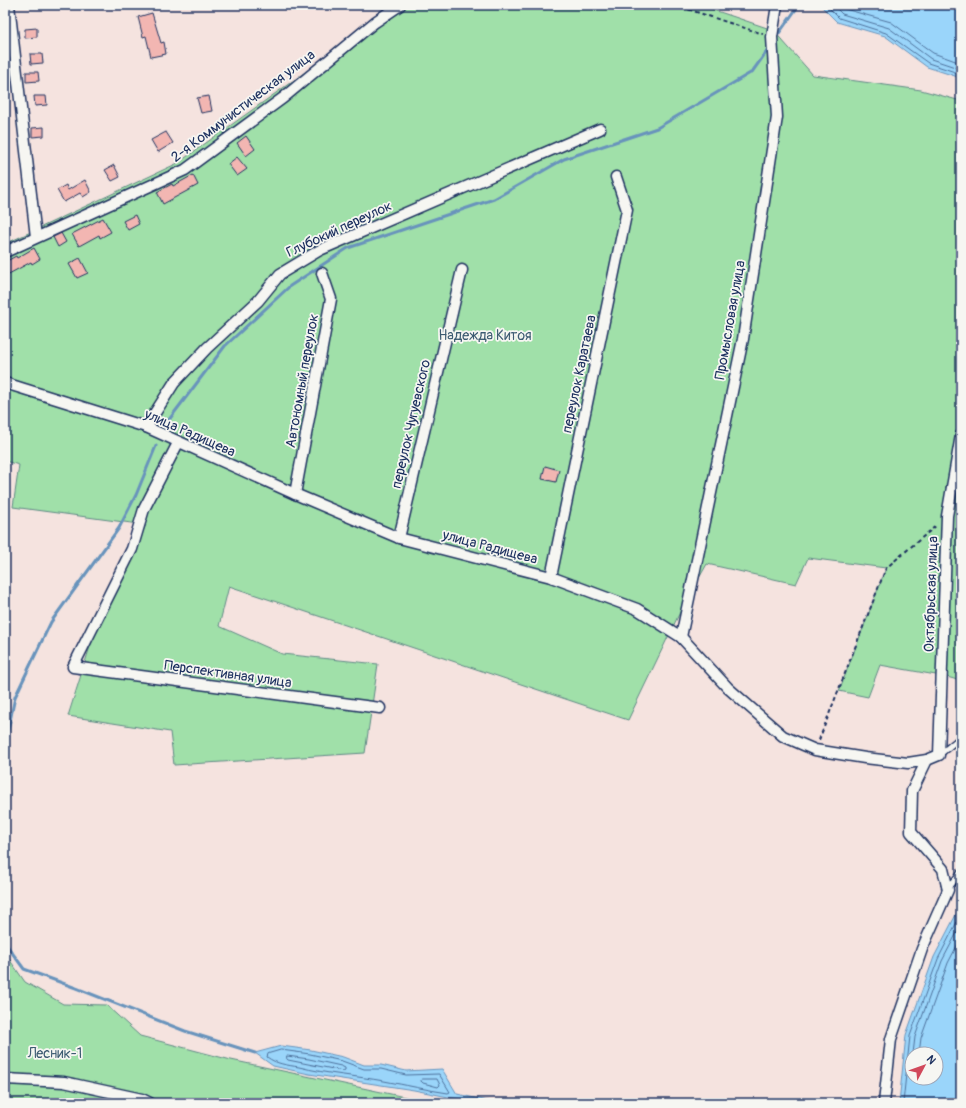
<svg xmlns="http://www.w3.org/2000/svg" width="966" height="1108" font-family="Pangolin,sans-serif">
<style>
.green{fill:#a0e0a9;stroke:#5e8884}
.water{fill:#9ad5fa;stroke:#6793bc;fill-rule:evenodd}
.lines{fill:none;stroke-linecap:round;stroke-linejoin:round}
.shore{stroke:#4e719c;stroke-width:1}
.stream{stroke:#6793bc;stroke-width:3}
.building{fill:#f2b6b2;stroke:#1b2f5e}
.service-casing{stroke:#1b2f5e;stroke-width:8}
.minor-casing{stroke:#1b2f5e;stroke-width:13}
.path{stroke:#1b2f5e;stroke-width:2;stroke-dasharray:4 3;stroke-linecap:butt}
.service{stroke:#f6f6f2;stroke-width:5}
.minor{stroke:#f6f6f2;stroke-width:10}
.labels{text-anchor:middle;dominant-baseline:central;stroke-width:3.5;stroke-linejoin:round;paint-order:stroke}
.street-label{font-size:14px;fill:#1b2f5e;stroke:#f6f6f2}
.park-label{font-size:14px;fill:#3c5b71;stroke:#f6f6f2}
</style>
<rect width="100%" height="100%" fill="#f5e3df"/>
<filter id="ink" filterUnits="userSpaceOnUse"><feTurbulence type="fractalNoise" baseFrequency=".025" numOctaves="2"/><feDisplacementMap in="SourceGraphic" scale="8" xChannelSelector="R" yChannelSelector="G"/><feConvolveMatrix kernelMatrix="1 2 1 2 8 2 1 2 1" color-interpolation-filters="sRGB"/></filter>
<g filter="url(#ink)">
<!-- green -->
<g class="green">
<polygon points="399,5 699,5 773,30 813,75 921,90 961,101 961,681 947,677 880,665 868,697 839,691 886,568 808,558 796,584 707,564 681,610 628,720 229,586 219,626 282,654 378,664 365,753 174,765 170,732 68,716 101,612 146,525 13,507 19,465 5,461 5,244 178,163"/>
<polygon points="5,953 25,982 63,1004 106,1005 140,1036 231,1060 433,1103 5,1103"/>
</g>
<!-- water -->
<g class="water">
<polygon points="820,5 961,5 961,78 927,67 885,36 837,22"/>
<path d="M961 905V1103H899L906 1035 934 957ZM912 1054H936V1078H912Z"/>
<polygon points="281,1046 311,1050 343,1057 364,1065 381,1065 406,1071 442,1069 457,1094 497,1103 478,1103 414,1090 309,1074 273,1066 255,1053"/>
</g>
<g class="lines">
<!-- shore -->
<g class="shore">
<polyline points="826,5 839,18 886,33 928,63 961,74"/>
<polyline points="833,5 842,14 889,28 931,59 961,69"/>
<polyline points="842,5 845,9 891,22 933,53 961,63"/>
<path d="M281 1050 310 1054 342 1061 364 1069H381L406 1075 439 1074 450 1092 448 1093C427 1090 406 1085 384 1081 356 1076 327 1074 299 1067 287 1065 276 1064 267 1057L268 1054Z"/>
<polyline points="913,1054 915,1037 942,961 961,925"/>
<polyline points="919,1054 921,1038 948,963 961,938"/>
<polygon points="287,1056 309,1059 341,1066 345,1068 345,1070 343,1071 288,1060 287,1059"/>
<polygon points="423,1079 437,1079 440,1085 438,1087 423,1083 421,1081"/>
<polyline points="903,1103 910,1036 938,959 961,914"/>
</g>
<!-- stream -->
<g class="stream">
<polyline points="775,39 799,5"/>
<polyline points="168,421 225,346 290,286 348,248 494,199 564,159 657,128 752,72 770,47"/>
<polyline points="5,745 15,697 51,622 119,528 136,495 156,446"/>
<polyline points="5,943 24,969 76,988 185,1031 255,1053"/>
</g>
</g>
<!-- building -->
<g class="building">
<polygon points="152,13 161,43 164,42 166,54 151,57 146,36 143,37 138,17"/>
<polygon points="37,28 37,37 25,38 25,29"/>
<polygon points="30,54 42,54 43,63 31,64"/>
<polygon points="26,72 38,72 39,81 26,82"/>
<polygon points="34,96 46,96 47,105 35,106"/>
<polygon points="209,96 212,111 201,113 197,98"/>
<polygon points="44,127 44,136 32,137 32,128"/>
<polygon points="166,132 173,143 158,152 151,140"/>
<polygon points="246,136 255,149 246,156 237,143"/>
<polygon points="237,157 247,169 237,176 228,164"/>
<polygon points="114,165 120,177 112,181 105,170"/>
<polygon points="193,175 198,185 163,204 157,192 172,184 173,186"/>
<polygon points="85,180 91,192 83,197 80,193 64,202 57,190 66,185 68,190"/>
<polygon points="135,215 139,224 128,230 123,221"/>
<polygon points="103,218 111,232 100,238 99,235 79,246 72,234"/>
<polygon points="61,233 66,242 58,247 53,237"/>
<polygon points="34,248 40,259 32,264 31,262 5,276 5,262 16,256 17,258"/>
<polygon points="80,258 88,273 77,278 69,264"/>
<polygon points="545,466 559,470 556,482 542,479"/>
</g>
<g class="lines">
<!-- service casing -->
<g class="service-casing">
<g id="service">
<polyline points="939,755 961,737"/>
<polyline points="948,889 961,872"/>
</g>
</g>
<!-- minor casing -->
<g class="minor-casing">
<g id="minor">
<polyline points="9,5 36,237"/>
<polyline points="5,252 185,170 283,98 375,22 400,5"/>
<polyline points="5,383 146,427 295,494 399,538 551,577 637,609 681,637 728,688 783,736 815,750 865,758 908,763 927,760 939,755 947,516 961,435"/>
<polyline points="146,427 174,383 207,348 258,301 280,274 320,250 600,129"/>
<polyline points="178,443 144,509 132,549 73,667 380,708"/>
<polyline points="295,494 331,299 322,273"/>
<polyline points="399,538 462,270"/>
<polyline points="551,577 627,210 616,177"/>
<polyline points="681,637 743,339 777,117 772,37 777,5"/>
<polyline points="5,1079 64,1082 142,1099 150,1103"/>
<polyline points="884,1103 891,1039 922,949 948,890 943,869 911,832 912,791 927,760"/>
</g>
</g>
<!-- path -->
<g class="path">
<polyline points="675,5 763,34"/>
<polyline points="819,740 886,568 937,525"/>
</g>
<!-- service -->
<use href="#service" class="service"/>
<!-- minor -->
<use href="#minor" class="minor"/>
</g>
</g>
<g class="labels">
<!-- street labels -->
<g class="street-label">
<text transform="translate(243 106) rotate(-37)">2-я Коммунистическая улица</text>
<text transform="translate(339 229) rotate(-25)">Глубокий переулок</text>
<text transform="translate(730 320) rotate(-80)">Промысловая улица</text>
<text transform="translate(579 374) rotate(-78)">переулок Каратаева</text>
<text transform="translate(302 381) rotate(-80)">Автономный переулок</text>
<text transform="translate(411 424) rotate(-77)">переулок Чугуевского</text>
<text transform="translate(190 433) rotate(24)">улица Радищева</text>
<text transform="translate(490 547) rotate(15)">улица Радищева</text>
<text transform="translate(931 594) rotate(-88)">Октябрьская улица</text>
<text transform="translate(228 674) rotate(8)">Перспективная улица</text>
</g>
<!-- park labels -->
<g class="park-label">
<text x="485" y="335">Надежда Китоя</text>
<text x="55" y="1053">Лесник-1</text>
</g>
</g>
<!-- margin -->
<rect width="966" height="1108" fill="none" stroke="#f6f6f2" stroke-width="20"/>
<rect x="10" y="10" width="946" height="1088" fill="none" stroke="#1b2f5e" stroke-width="1.5" filter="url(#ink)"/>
<!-- north arrow -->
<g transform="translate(924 1066) rotate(49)"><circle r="19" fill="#f6f6f2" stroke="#9ea6b7"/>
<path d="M0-3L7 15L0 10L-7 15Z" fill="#d1495b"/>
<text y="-6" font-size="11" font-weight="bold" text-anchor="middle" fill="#1b2f5e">N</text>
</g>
</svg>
